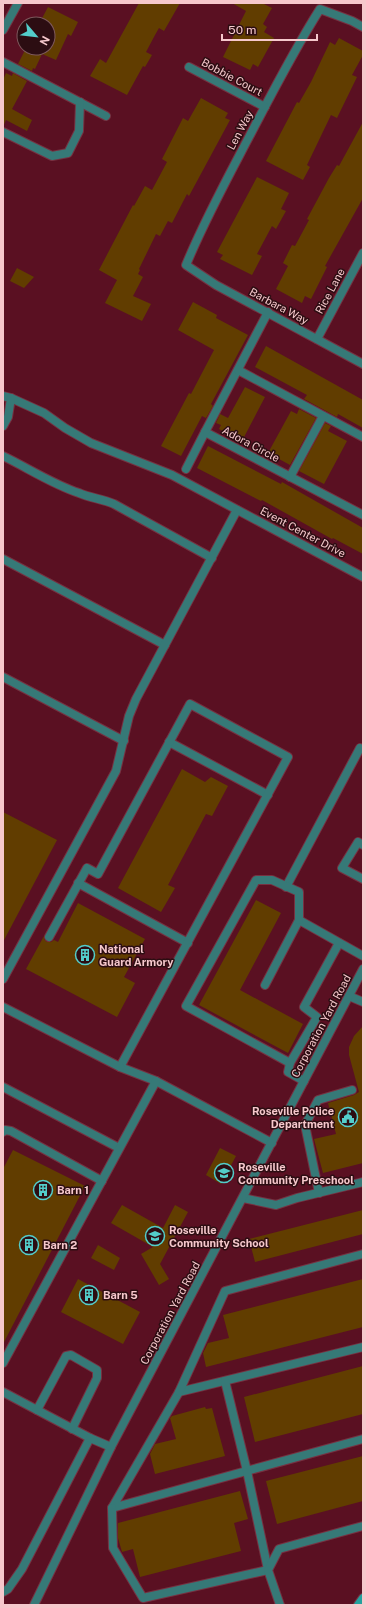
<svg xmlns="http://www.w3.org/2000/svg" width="366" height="1608" font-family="'Public Sans',sans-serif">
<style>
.building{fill:#613d00}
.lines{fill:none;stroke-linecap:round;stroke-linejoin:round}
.lane-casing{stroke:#763141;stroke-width:10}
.street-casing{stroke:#763141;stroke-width:10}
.secondary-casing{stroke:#763141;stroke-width:10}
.lane{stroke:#367977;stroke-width:8}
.street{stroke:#367977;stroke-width:8}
.secondary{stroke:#24a19e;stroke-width:8}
.labels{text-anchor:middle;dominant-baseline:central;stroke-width:3;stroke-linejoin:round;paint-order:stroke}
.street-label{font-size:11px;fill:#f6c8cc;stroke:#2c0d12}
.poi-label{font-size:11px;font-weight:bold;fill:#f6c8cc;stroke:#2c0d12;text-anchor:start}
</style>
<rect width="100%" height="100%" fill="#5a1022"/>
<!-- building -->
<g class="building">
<polygon points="139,3 180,3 164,31 159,28 155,35 146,52 152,55 145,67 143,66 127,95 90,76 100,59 106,63"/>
<polygon points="232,3 262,3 272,8 263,24 267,27 264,32 274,38 258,67 253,64 250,70 223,57 246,11"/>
<polygon points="48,7 78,22 71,36 68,34 56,60 42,54 35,69 33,68 32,71 18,64 26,48 48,48 48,24 39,24"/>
<polygon points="339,38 363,51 363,55 352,75 357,77 337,118 331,115 307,165 310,167 303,180 266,161 297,102 299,103 311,82 330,42 335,45"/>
<polygon points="6,73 12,76 13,73 27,81 12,109 32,120 27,131 6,120 3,127 3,80"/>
<polygon points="201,98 228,113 225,118 230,120 189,196 187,194 172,223 168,221 160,236 156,234 139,269 140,270 138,274 143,277 133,296 151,304 142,321 105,303 117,280 99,270 133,205 134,206 145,186 152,190 167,162 162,159 183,118 188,121"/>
<polygon points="363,122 363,198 325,266 327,267 311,299 305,296 302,303 276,289 288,266 283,263 292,245 295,246 309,220 307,219 329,178 337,165 339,166"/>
<polygon points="257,177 289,193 281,209 286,211 276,229 272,226 257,254 262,256 252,275 220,259 223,255 217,252"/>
<polygon points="17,268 34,277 24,288 10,281"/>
<polygon points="193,302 217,315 216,318 248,335 211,404 213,406 206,418 202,416 181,456 161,446 189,393 191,394 214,350 178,330"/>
<polygon points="266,346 363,400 363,428 338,414 337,417 304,399 307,395 255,367"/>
<polygon points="245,387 265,397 242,441 219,429 221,425 216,423 220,414 228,418"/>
<polygon points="299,409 316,418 290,465 268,453 291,411 297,414"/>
<polygon points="325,423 331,426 328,431 347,441 324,484 299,471"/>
<polygon points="208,446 281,484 282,482 363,528 363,554 333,538 332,539 262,500 261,501 197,468"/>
<polygon points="182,769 205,782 211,777 228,786 212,816 206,814 168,885 175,888 161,912 118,888"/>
<polygon points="3,812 57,840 3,942"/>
<polygon points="256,900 281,913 240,990 303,1024 288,1053 199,1005"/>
<polygon points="78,903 145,939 124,977 135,983 117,1017 26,969 44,936 44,939 47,942 51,942 54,940 58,942"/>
<polygon points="363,1026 363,1163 323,1173 314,1139 336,1134 328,1103 354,1095 359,1092 349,1055 349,1047 354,1036"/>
<polygon points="220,1148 236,1156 221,1184 206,1175"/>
<polygon points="13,1150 85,1186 3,1344 3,1169"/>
<polygon points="122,1205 163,1228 175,1205 188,1212 160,1264 169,1279 159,1285 141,1254 153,1247 111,1223"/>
<polygon points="363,1210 363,1234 255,1262 249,1239"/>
<polygon points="98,1245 120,1258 114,1270 91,1258"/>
<polygon points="78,1279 140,1312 123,1344 61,1312"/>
<polygon points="363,1279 363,1327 206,1367 203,1353 208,1343 229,1338 223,1315"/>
<polygon points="363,1366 363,1414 255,1442 244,1397"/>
<polygon points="205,1407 206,1409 212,1408 225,1456 155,1474 150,1454 155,1444 176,1439 170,1418 172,1416"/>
<polygon points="363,1456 363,1501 277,1524 266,1481"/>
<polygon points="240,1491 248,1519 234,1523 241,1551 140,1577 133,1549 122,1552 118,1538 118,1523"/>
</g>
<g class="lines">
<!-- lane casing -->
<g class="lane-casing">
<g id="lane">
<polyline points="3,62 106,116"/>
<polyline points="3,132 52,156 68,153 79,131 80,102"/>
<polyline points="268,312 205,432 363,515"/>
<polyline points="238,370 363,437"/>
<polyline points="3,396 11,398 44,413 65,428 91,443 172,475 363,577"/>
<polyline points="3,426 8,417 11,398"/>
<path d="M3 456C28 468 52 484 79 493 90 498 103 499 114 504L212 558"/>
<polyline points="186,469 205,432"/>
<polyline points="290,477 323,416"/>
<polyline points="3,559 165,645"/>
<polyline points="3,677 124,741"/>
<polyline points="169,742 268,795"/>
<polyline points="363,845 358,842 342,868 363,879"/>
<polyline points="78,883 188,943"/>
<polyline points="286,887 360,748"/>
<polyline points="49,937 87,868 98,874 190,704 288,757 120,1067 156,1081 272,1143"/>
<polyline points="3,979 116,771 129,716 136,699 237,510"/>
<polyline points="265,985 299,920 363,956"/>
<polyline points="349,996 363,1002"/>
<polyline points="3,1007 120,1067"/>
<polyline points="290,1063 186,1006 256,880 272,880 299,892 299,920"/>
<polyline points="304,1081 288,1072 290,1063 317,1017 304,1007 339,943"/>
<polyline points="3,1087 119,1148"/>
<polyline points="3,1132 5,1130 11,1131 102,1181"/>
<polyline points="319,1193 305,1125 318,1100 352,1090"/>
<polyline points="243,1198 276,1205 297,1198 363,1182"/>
<polyline points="363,1347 179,1392 112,1508 363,1439"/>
<polyline points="3,1363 156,1081"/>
<polyline points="3,1392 90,1438 22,1569 8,1589 3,1592"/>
<polyline points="179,1392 225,1291 363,1254"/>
<polyline points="37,1410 66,1356 71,1355 97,1370 97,1378 72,1429"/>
<polyline points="90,1438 111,1447"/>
<polyline points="112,1508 113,1548 143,1598 268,1570 247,1471 225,1381"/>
<polyline points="280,1605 268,1570 279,1549 363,1526"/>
</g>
</g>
<!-- street casing -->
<g class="street-casing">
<g id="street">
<path d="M363 27 352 21 320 9C294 50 272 93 249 137 227 179 204 221 186 265L216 285 363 364"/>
<polyline points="3,30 18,3"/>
<polyline points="189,67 265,107"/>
<polyline points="317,339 363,253"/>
<polyline points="34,1605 111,1447 363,969"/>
</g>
</g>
<!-- secondary casing -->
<g class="secondary-casing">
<polyline id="secondary" points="358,1605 363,1598"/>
</g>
<!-- lane -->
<use href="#lane" class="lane"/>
<!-- street -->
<use href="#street" class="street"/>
<!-- secondary -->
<use href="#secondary" class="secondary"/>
</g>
<!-- icons -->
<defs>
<g id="building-ring" transform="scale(1)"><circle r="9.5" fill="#2c0d12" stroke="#53cdca" stroke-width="1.5"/><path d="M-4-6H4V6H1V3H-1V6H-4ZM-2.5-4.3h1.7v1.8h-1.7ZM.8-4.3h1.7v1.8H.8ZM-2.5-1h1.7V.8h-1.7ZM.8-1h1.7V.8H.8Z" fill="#53cdca"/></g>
<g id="civic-ring" transform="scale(1)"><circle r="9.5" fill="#2c0d12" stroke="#53cdca" stroke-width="1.5"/><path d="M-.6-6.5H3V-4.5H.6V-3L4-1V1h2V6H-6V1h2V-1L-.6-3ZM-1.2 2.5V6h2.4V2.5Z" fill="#53cdca"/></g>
<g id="school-ring" transform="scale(1)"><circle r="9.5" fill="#2c0d12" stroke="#53cdca" stroke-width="1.5"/><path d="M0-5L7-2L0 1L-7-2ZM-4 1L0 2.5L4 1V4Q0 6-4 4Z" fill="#53cdca"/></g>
</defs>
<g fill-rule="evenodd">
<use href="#building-ring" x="85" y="955"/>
<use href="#civic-ring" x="348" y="1117"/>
<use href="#school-ring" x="224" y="1173"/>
<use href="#building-ring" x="43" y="1190"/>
<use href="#school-ring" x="155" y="1236"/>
<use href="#building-ring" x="29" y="1245"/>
<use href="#building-ring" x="89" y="1295"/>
</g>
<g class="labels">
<!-- street labels -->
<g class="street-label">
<text transform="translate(232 77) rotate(28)">Bobbie Court</text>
<text transform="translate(240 130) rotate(-62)">Len Way</text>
<text transform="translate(330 291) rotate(-62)">Rice Lane</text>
<text transform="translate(279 306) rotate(28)">Barbara Way</text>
<text transform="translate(251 444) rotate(28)">Adora Circle</text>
<text transform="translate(303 532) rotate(28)">Event Center Drive</text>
<text transform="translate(321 1026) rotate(-62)">Corporation Yard Road</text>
<text transform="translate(170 1313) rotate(-62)">Corporation Yard Road</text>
</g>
<!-- poi labels -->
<g class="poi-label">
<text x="99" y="949">National<tspan x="99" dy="13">Guard Armory</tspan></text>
<text x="334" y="1111" text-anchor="end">Roseville Police<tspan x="334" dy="13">Department</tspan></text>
<text x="238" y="1167">Roseville<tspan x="238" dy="13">Community Preschool</tspan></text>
<text x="57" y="1190">Barn 1</text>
<text x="169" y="1230">Roseville<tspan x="169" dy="13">Community School</tspan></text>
<text x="43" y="1245">Barn 2</text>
<text x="103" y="1295">Barn 5</text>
</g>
</g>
<!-- border -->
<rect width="366" height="1608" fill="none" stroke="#f6c8cc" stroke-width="8"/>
<!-- north arrow -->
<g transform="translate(36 36) rotate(118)"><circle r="19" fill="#2c0d12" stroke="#7d585c"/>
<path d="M0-3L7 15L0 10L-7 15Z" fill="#53cdca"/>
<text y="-6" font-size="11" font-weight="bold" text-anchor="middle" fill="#f6c8cc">N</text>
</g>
<!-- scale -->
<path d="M222 34v6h95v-6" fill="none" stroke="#f6c8cc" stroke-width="2"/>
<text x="228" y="34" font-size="12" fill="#f6c8cc" stroke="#2c0d12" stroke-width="3" paint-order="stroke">50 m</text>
</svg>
